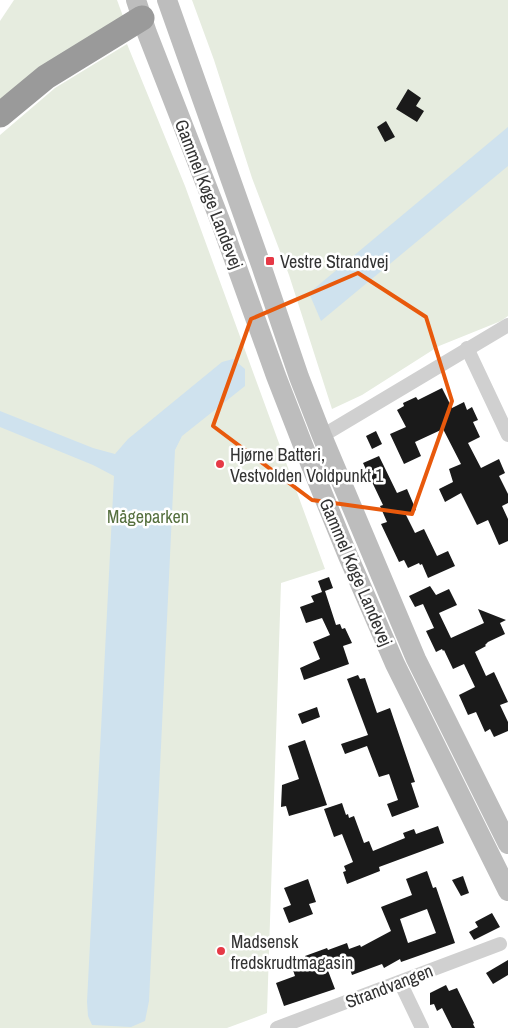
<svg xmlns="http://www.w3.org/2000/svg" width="508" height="1028" font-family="'Archivo Narrow',sans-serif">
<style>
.green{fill:#e6ecdf}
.water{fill:#cfe2ee}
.building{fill:#1a1a1a;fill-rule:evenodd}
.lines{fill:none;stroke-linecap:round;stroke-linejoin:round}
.street{stroke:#d0d0d0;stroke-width:14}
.secondary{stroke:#bdbdbd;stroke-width:20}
.highway{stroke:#9a9a9a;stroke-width:25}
.marked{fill:none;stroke:#e8590c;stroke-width:4;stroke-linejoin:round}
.poi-dot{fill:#e63946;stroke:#fff;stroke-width:2}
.labels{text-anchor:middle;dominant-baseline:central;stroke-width:5;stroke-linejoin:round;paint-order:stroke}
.street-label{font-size:18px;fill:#333;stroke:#fff}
.poi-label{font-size:18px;fill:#333;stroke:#fff;text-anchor:start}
.park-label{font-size:18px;fill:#56703f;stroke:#fff}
</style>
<rect width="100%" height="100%" fill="#fff"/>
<!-- green -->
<g class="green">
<polygon points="14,0 117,0 124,19 0,106 0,21"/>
<polygon points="192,0 508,0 508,316 501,321 439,346 362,395 332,409 289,275 252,178 214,60"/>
<polygon points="127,44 185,186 325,569 281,583 267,1013 227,1028 0,1028 0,135 55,88"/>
</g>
<!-- water -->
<g class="water">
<polygon points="508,127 508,166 321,321 309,293"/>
<polygon points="233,359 245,369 245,386 182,436 175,450 149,1001 145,1021 131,1027 92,1025 88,1016 87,1002 114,476 93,465 0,427 0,411 93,448 115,454 128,439 222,362"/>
</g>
<!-- building -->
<g class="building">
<polygon points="408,89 421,98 416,106 424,111 417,122 396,109"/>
<polygon points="386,121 395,137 385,142 377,127"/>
<polygon points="442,388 452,408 464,402 467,410 472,407 478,420 473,422 480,437 468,443 481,468 499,459 505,473 499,476 508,494 508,503 502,506 508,519 508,541 499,545 488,520 477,525 461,493 445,502 439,489 453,482 449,469 461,464 443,429 415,442 421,456 404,464 390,434 406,427 397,410 404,406 403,403 416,397 418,400"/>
<polygon points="376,431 382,444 372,449 366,436"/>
<polygon points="379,456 397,493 407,489 416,510 406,515 415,533 424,529 437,556 448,551 455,566 428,578 422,564 420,565 419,563 408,568 404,560 399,562 381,524 387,522 380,506 383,505 363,463"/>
<polygon points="329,577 333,588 325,591 336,625 340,624 342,629 345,628 352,643 343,646 349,664 304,680 300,668 320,659 313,642 330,635 322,618 306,623 300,607 314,602 311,596 322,592 318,581"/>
<polygon points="430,586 436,595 449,589 457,605 439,613 451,638 484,623 478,609 506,620 500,623 505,634 488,642 485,645 486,646 475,652 486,676 494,672 508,702 500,705 508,722 508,731 494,737 490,729 485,732 476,712 468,715 459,695 475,687 464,664 453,669 444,650 443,651 442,649 436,652 426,631 434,628 423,604 415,607 409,596"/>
<polygon points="358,675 360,679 365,678 377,713 390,708 415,782 411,783 419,807 392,817 387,804 398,800 389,774 379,777 367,746 345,754 341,744 368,735 347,679"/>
<polygon points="317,707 320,717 302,724 298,714"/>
<polygon points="305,740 327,805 289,816 286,806 281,807 282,785 299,779 288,746"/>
<polygon points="342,803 346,815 348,814 349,818 354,816 364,843 369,841 373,851 405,838 403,833 414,829 416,834 438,826 444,843 379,867 380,871 347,884 343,872 346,871 344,866 353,862 342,834 334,837 324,809"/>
<path d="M427 871 433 888 436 887 455 943 401 962 400 959 384 968 382 964 352 975 347 960 327 968 335 989 284 1006 276 983 295 976 292 967 307 962 305 956 327 948 328 950 347 943 349 949 360 945 361 947 391 931 381 907 412 895 406 879ZM427 909 436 933 408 943 400 919Z"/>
<polygon points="463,876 469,893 461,896 452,880"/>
<polygon points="308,879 316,902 309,904 313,914 289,923 283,908 291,905 284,888"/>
<polygon points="492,913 500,927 474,940 469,932 478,927 475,922"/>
<polygon points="508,960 508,975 493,984 486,973"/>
<polygon points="446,985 449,991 457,988 474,1023 473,1024 475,1028 452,1028 442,1008 437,1011 434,1004 430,1005 430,993"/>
</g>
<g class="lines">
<!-- street -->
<g class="street">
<polyline points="467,348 508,435"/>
<polyline points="322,436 508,325"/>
<polyline points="400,982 422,1028"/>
<polyline points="277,1028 500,944"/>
</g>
<!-- secondary -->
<g class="secondary">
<polyline points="136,0 147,33 221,223 276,376 306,453 348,556 395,664 508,891"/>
<polyline points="167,0 261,265 299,377 322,436 416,659 508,844"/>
</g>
<!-- highway -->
<polyline class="highway" points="0,115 46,77 142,18"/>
</g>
<!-- marked area -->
<path class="marked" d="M358 273 426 317 452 401 412 514 312 500 213 426 251 319Z"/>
<!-- markers -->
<g class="poi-dot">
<rect x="265" y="256" width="10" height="10" rx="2.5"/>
<circle cx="220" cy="464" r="5"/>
<circle cx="221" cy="951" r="5"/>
</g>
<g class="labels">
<!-- street labels -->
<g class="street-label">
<text transform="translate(209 194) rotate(69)">Gammel Køge Landevej</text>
<text transform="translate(356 572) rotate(67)">Gammel Køge Landevej</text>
<text transform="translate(389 986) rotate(-21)">Strandvangen</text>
</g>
<!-- poi labels -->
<g class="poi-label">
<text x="280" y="261">Vestre Strandvej</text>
<text x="230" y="454">Hjørne Batteri,<tspan x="230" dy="21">Vestvolden Voldpunkt 1</tspan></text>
<text x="231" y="941">Madsensk<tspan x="231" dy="21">fredskrudtmagasin</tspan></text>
</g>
<!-- park labels -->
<g class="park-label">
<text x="148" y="516">Mågeparken</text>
</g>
</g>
</svg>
